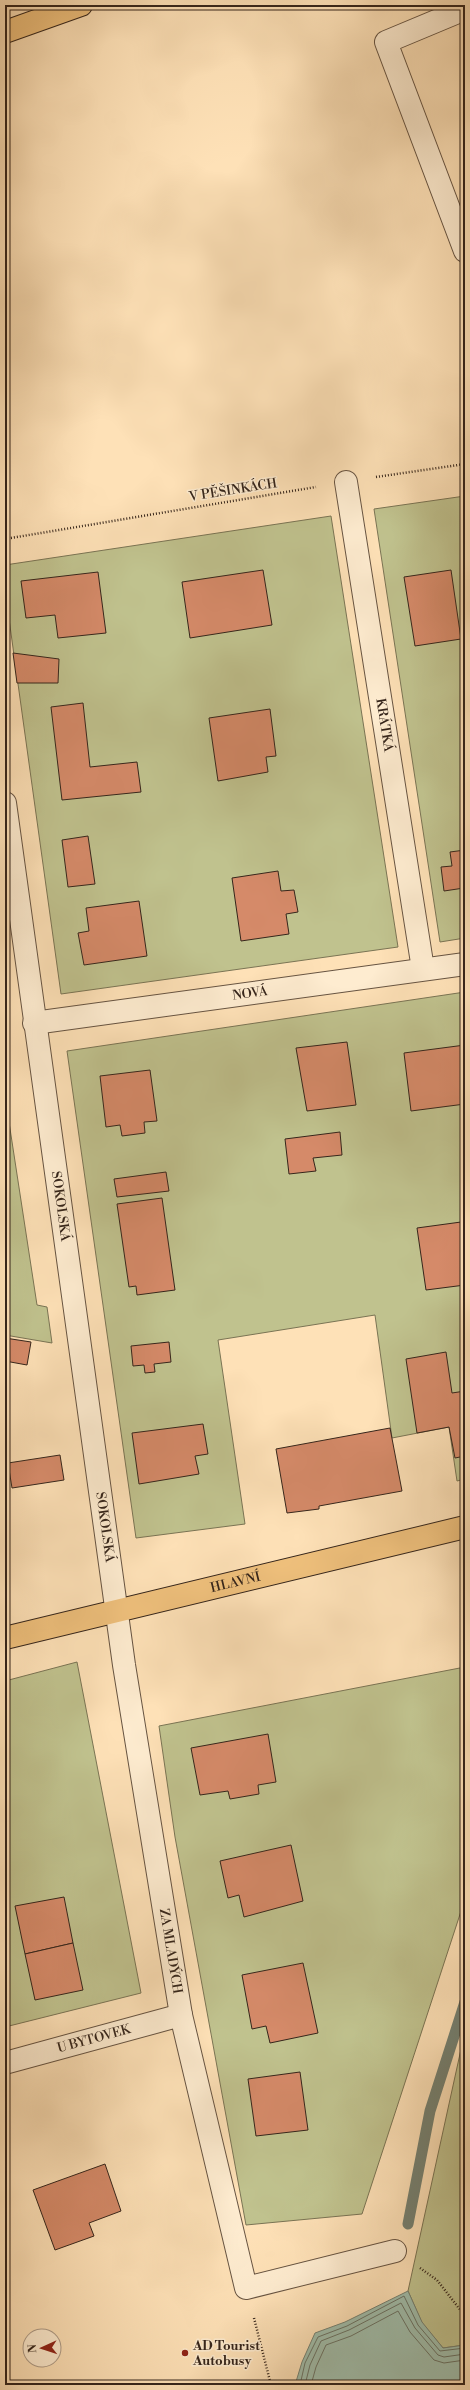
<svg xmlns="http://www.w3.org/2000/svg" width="470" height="2390" font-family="'Libre Bodoni',serif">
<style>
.green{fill:#c0c28e;stroke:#7a7454}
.water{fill:#a0beac;stroke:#758172}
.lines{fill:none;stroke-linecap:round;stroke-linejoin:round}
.shore{stroke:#6a7264;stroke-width:1}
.stream{stroke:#758172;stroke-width:11}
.building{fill:#d58a69;stroke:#35251b}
.minor-casing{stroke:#675442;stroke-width:24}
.major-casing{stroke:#35251b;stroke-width:24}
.highway-casing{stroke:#35251b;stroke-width:24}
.path{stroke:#35251b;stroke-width:2.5;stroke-dasharray:1 2;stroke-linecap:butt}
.minor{stroke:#feecd0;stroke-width:22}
.major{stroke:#efc07c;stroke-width:22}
.highway{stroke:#efc07c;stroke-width:22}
.poi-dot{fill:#8f2418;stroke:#feecd0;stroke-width:1.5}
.labels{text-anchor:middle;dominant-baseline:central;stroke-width:3;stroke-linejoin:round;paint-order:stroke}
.street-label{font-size:13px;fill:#35251b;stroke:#feecd0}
.poi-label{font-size:13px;font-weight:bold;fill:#35251b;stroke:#feecd0;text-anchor:start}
</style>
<rect width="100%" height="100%" fill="#fee1b7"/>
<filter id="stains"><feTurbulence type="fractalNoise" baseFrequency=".005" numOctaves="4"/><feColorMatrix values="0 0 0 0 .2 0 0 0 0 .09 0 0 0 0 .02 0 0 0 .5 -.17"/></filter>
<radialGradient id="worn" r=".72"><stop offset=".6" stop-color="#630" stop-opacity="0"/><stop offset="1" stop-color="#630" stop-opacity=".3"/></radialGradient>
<!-- green -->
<g class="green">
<polygon points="465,496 465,938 440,942 374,509"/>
<polygon points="331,516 398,947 61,994 5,590 5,565"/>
<polygon points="465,992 465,1479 457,1481 449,1427 392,1438 375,1315 218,1340 245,1524 136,1538 67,1051"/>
<polygon points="5,1096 37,1305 47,1307 52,1343 5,1335"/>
<polygon points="77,1662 141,1993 5,2027 5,1681"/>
<polygon points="465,1667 465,1899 362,2214 246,2225 175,1837 159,1726"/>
<polygon points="465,2031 465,2345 443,2348 422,2323 408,2291"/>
</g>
<!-- water -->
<polygon class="water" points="408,2291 422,2322 443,2348 465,2345 465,2385 295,2385 302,2362 315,2333 345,2322"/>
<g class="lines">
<!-- shore -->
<g class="shore">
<polyline points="300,2385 305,2363 318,2337 347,2326 404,2296 418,2325 440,2351 465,2348"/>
<polyline points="305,2385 310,2365 321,2341 349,2330 401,2303 415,2328 438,2355 444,2357 465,2354"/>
<polyline points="311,2385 316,2367 326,2345 351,2336 398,2311 410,2332 434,2360 444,2363 465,2360"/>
</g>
<!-- stream -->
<polyline class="stream" points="408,2224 430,2111 465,2002"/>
</g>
<!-- building -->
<g class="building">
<polygon points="465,24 465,37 461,25"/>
<polygon points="263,570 272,625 190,638 182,582"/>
<polygon points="451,570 461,639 415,646 404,577"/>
<polygon points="98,572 106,633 58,638 55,615 26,618 21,581"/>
<polygon points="13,653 59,659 58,683 17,683"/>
<polygon points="83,703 90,767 137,762 141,792 62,800 51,707"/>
<polygon points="270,709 276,756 266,757 268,772 218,781 209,718"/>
<polygon points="88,836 95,884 68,887 62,840"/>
<polygon points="465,850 465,895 464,888 444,891 441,867 452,866 450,852"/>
<polygon points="278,871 281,891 294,890 298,912 286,914 289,934 241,941 232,878"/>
<polygon points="139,901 147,956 84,965 78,933 89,931 86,908"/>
<polygon points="347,1042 356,1105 307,1111 296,1048"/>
<polygon points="465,1045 465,1104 411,1111 404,1053"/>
<polygon points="150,1070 157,1121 144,1122 145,1133 122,1136 120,1125 106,1127 100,1076"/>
<polygon points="340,1132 342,1155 313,1158 316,1171 289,1174 285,1139"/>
<polygon points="166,1172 169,1191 117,1197 114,1179"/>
<polygon points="162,1198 175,1290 137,1295 136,1286 129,1287 117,1204"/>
<polygon points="461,1222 465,1253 465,1285 426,1290 417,1228"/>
<polygon points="5,1338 31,1342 27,1365 5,1361"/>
<polygon points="169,1342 171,1362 154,1364 155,1372 145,1373 144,1365 133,1366 131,1346"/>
<polygon points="446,1352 452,1393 465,1391 465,1456 455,1458 449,1427 417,1433 406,1359"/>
<polygon points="203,1424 208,1454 195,1456 199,1474 139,1484 132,1433"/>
<polygon points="390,1428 402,1491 319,1506 319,1509 287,1513 276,1449"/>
<polygon points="60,1455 64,1480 12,1488 8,1463"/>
<polygon points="268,1734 276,1782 258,1785 259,1794 230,1799 228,1791 200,1795 191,1748"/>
<polygon points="291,1845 303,1901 244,1917 239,1895 228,1898 220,1861"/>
<polygon points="64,1897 73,1943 25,1954 15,1906"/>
<polygon points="73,1943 83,1990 35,2000 25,1954"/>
<polygon points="303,1963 318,2033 270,2043 266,2026 252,2029 242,1975"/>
<polygon points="300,2072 308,2130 256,2136 248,2079"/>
<polygon points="105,2164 121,2211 89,2223 94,2236 55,2250 33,2190"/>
</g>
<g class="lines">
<!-- minor casing -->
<g class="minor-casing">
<g id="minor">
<polyline points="465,9 386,42 465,251"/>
<path id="s1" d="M346 482 423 969"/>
<path id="s2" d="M5 803 124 1665 181 2015 246 2288 395 2251"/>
<path id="s3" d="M34 1023 465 964"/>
<path id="s4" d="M5 2063 181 2015"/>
</g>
</g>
<!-- major casing -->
<g class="major-casing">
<g id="major">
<path id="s5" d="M5 1638 465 1527"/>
</g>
</g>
<!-- highway casing -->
<g class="highway-casing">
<polyline id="highway" points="5,32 81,5"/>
</g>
<!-- path -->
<g class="path">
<polyline points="376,477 465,464"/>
<polyline points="5,539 316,487"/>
<polyline points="420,2268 437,2280 465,2316"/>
<polyline points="254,2318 271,2385"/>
</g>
<!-- minor -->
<use href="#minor" class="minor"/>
<!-- major -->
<use href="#major" class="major"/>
<!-- highway -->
<use href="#highway" class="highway"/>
</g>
<!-- markers -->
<circle class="poi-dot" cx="185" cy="2353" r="4"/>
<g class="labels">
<!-- street labels -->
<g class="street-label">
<text transform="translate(233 490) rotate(-9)">V PĚŠINKÁCH</text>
<text stroke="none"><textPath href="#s1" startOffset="246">KRÁTKÁ</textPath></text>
<text stroke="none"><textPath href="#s3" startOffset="218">NOVÁ</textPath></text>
<text stroke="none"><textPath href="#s2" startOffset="407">SOKOLSKÁ</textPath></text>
<text stroke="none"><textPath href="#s2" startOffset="731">SOKOLSKÁ</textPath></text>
<text stroke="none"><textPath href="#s5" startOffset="237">HLAVNÍ</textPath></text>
<text stroke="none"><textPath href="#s2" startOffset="1160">ZA MLADÝCH</textPath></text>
<text stroke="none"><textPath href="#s4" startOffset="92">U BYTOVEK</textPath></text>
</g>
<!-- poi labels -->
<g class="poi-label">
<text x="193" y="2346">AD Tourist<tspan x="193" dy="15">Autobusy</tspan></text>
</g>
</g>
<!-- margin -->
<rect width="470" height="2390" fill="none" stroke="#fee1b7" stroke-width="20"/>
<rect x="6" y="6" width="458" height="2378" fill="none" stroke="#35251b" stroke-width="2"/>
<rect x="10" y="10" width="450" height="2370" fill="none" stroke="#35251b"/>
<!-- north arrow -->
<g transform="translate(42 2348) rotate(267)"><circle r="19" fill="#feecd0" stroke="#ae9c88"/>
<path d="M0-3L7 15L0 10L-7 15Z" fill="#8f2418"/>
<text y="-6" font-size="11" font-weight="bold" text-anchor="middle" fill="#35251b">N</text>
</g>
<rect width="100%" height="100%" filter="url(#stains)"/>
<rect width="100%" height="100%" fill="url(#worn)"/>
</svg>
